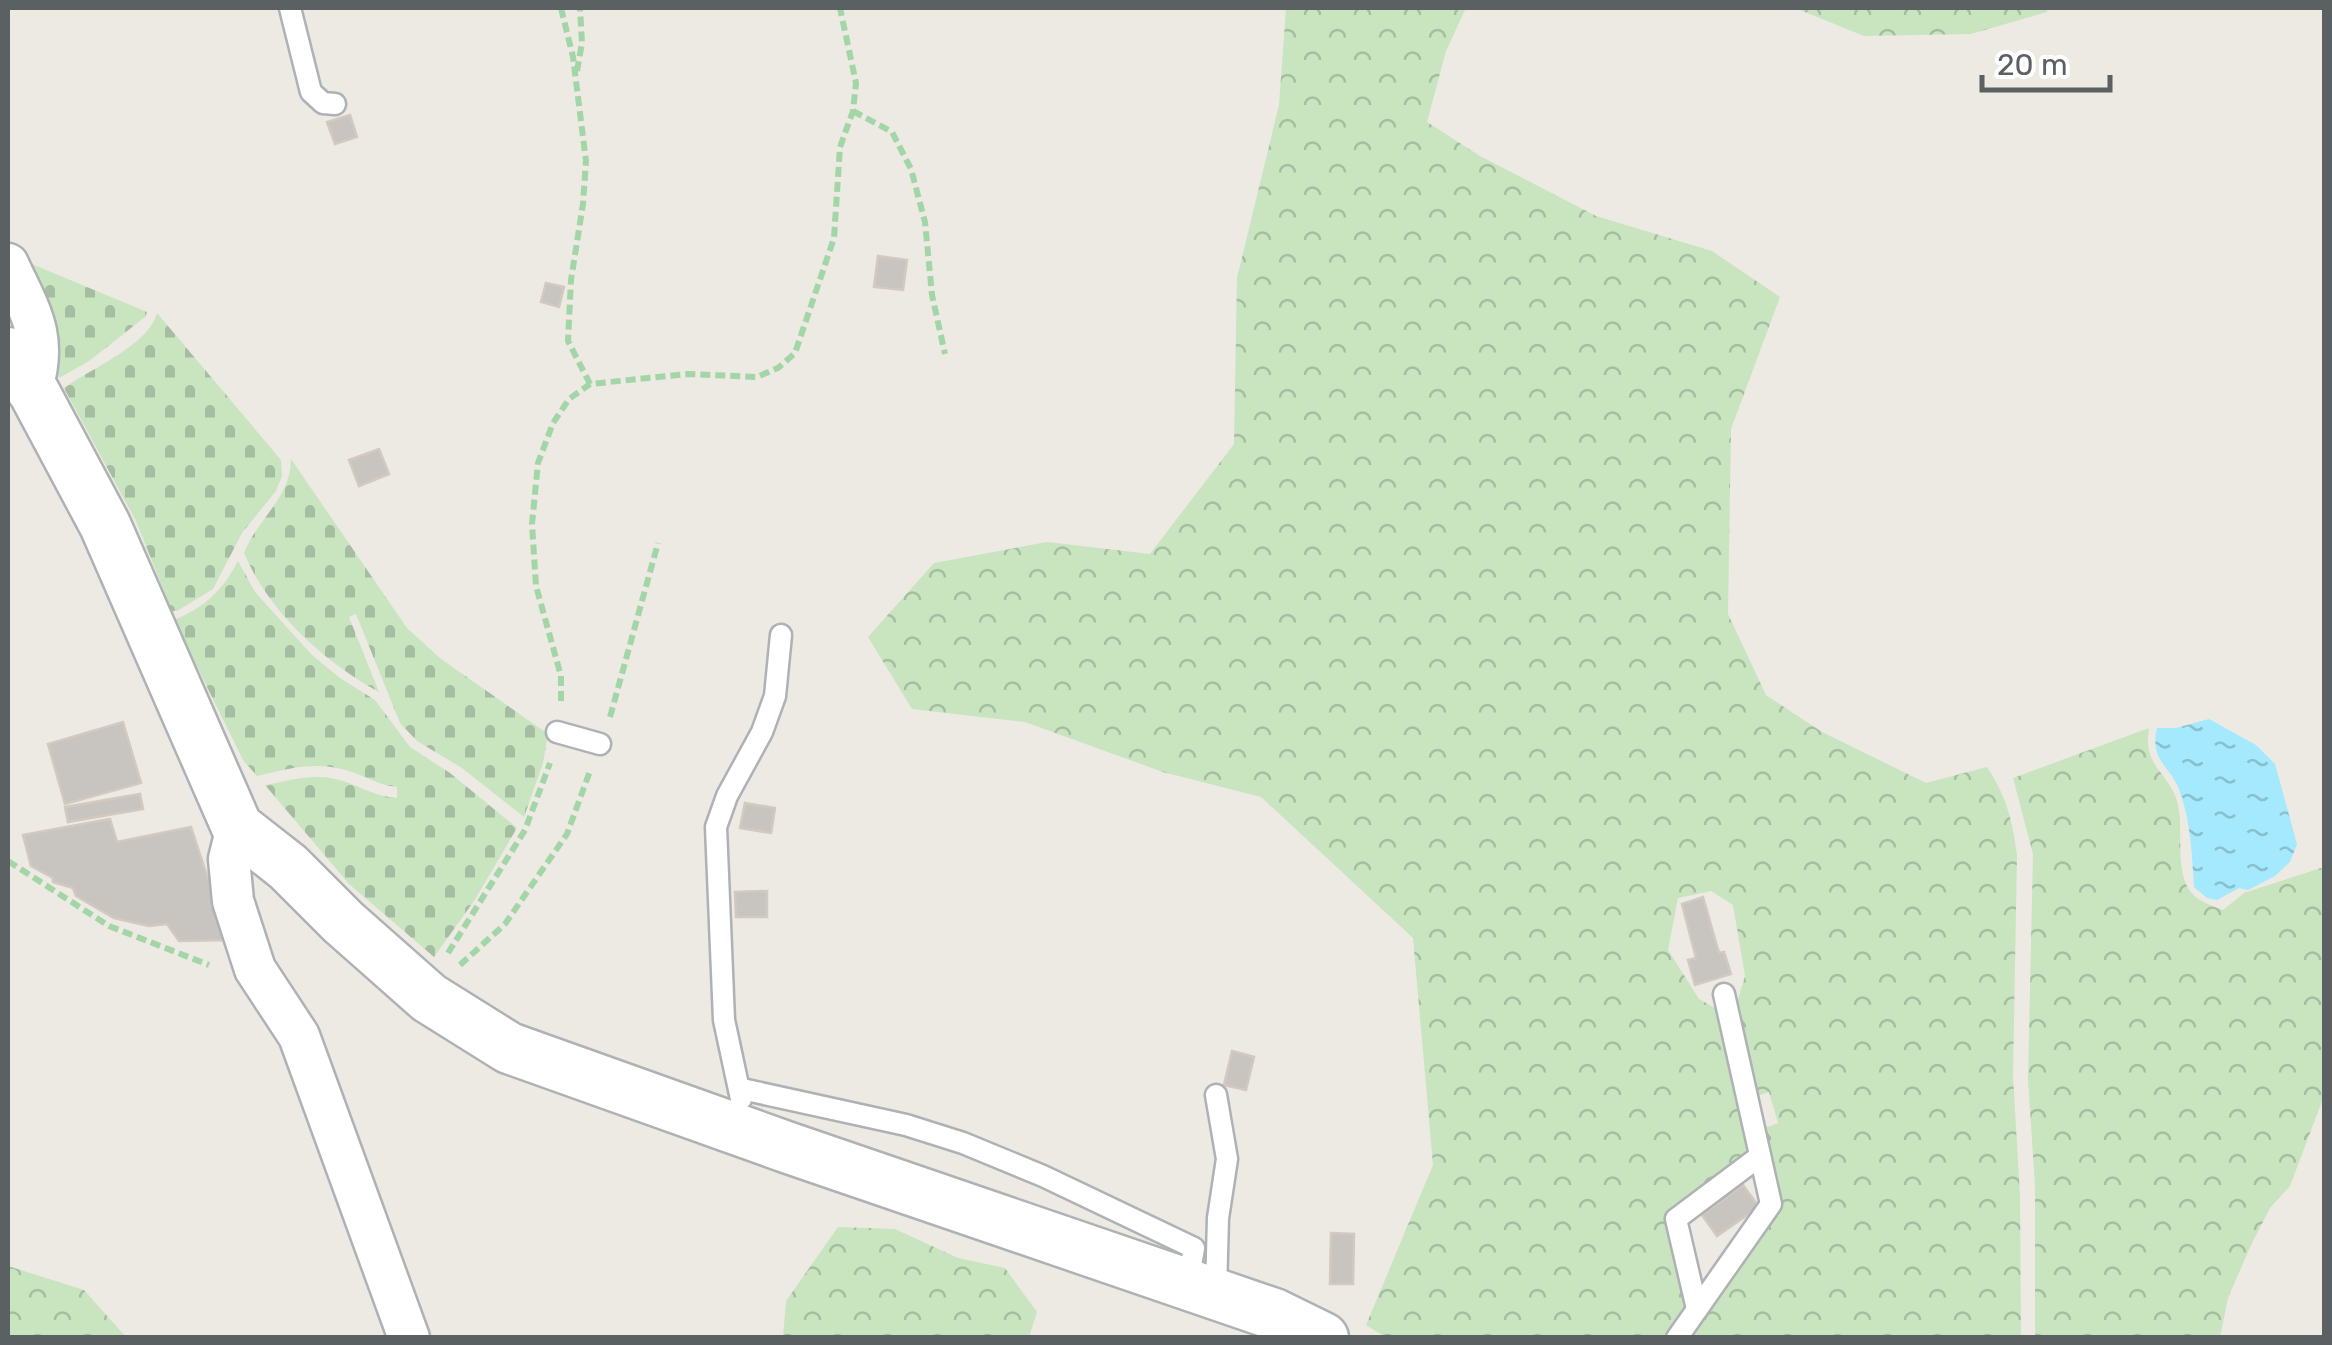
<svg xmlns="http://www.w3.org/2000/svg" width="2332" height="1345" font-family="Rubik,sans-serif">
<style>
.forest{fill:url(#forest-crowns)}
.cemetery{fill:url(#cemetery-stones)}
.water{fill:url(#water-ripples)}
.building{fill:#c8c4c0;stroke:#d2c9c1;stroke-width:2.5}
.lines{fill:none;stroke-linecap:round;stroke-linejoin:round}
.service-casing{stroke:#aeb2b5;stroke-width:25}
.minor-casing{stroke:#aeb2b5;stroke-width:45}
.tertiary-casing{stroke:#aeb2b5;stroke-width:55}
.path{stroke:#a3d6a6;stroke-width:6;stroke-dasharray:10 5;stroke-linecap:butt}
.service{stroke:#fff;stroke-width:20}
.minor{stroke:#fff;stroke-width:40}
.tertiary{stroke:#fff;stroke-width:50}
</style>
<defs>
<pattern id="forest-crowns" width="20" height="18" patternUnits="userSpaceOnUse" patternTransform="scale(2.5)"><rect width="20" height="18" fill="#c8e5c0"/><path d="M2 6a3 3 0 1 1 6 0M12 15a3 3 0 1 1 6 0" fill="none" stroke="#a5bda0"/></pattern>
<pattern id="cemetery-stones" width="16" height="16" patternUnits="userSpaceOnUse" patternTransform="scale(2.5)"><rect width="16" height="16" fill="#c8e5c0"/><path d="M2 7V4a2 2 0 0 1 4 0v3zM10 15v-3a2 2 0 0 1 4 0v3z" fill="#a5bda0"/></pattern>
<pattern id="water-ripples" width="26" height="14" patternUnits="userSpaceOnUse" patternTransform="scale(2.5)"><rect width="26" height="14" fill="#a4e9fd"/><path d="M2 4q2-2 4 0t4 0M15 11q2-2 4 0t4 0" fill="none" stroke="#89c0d0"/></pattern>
</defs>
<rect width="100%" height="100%" fill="#ede9e3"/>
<!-- forest -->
<g class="forest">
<path d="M1286 8H1466L1446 51 1427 122 1480 156 1596 216 1712 251 1780 297 1731 429 1728 614 1766 695 1822 732 1926 783 1987 767C2006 795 2013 822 2017 855L2013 1076 2020 1196 2021 1337H1688L1779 1210 1762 1129 1778 1123 1769 1092 1754 1097 1736 1006 1745 976 1733 905 1711 891 1678 898 1668 950 1699 999 1722 1012 1754 1152 1667 1215 1689 1310 1668 1337 1387 1338 1366 1325 1433 1165 1413 938 1261 797 1163 772 1025 722 912 709 868 637 934 563 1047 542 1150 554 1234 444 1237 278 1279 105Z"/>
<polygon points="1795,8 2047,8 2047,12 1971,34 1864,36"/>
<path d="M2149 728C2143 766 2165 769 2176 798 2185 824 2175 858 2186 884 2192 899 2209 905 2223 910L2244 893 2324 867V1096L2290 1186 2270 1208 2251 1245 2228 1298 2220 1337H2035V1185L2028 1080 2033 854 2013 778Z"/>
<polygon points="838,1227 895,1229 958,1258 1005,1268 1037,1312 1029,1337 783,1337 786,1301"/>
<polygon points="8,1266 84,1290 126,1337 8,1337"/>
</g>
<!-- cemetery -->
<g class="cemetery">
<polygon points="15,257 147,312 145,317 89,361 59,378 56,357"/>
<path d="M157 313 281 460 282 476 276 491 242 533 213 589 177 611H172L136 521 64 388C90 369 149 345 157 313Z"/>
<path d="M291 459 407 628 441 659 548 734 543 763 524 817 462 768 417 741 400 723 356 614 349 617 379 692C323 661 269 612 244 553 257 519 291 498 291 459Z"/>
<path d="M238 561 255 592 312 655 340 678 375 700 410 747 450 773 517 828 474 901 434 957 349 884 265 785C292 780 315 772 343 781 362 787 377 797 397 798V787C379 785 369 778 352 772 320 760 289 768 257 776L243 760 174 620C205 607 223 590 238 561Z"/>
</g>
<!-- water -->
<path class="water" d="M2209 719 2256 745 2275 764 2297 844 2290 862 2275 876 2248 890 2239 888 2217 900 2207 898 2194 887C2192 856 2191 823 2180 792 2171 765 2149 762 2157 728H2176Z"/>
<!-- building -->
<g class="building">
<polygon points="350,115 357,137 335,144 327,122"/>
<polygon points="878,256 907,260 903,290 874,287"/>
<polygon points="546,283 564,287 559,307 541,302"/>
<polygon points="379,449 389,474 359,486 349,460"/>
<polygon points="123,722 141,783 65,804 48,744"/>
<polygon points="140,794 143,809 68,822 65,807"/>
<polygon points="745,803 775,808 771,833 740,828"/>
<polygon points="110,819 117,842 191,827 228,940 179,941 167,924 149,926 114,918 76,896 73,888 53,882 53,878 31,866 23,835"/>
<polygon points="767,891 767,917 736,917 735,892"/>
<polygon points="1703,897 1719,953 1724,952 1731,974 1695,985 1688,960 1696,958 1682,904"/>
<polygon points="1232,1051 1254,1057 1246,1090 1224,1085"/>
<polygon points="1743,1185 1759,1207 1717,1236 1702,1215"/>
<polygon points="1331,1233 1354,1234 1353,1284 1330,1284"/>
</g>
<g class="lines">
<!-- service casing -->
<g class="service-casing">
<g id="service">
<polyline points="290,8 311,92 323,103 335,104"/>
<polyline points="557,732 600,744"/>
<polyline points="742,1089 906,1125 963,1143 1043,1176 1194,1248 1188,1283"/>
<polyline points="741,1099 724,1020 716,827 727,796 762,732 775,696 781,635"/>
<polyline points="1216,1291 1218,1218 1227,1159 1216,1095"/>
<polyline points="1697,1309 1676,1219 1760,1156"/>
<polyline points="1677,1338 1771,1204 1724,994"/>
</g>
</g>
<!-- minor casing -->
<g class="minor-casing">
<g id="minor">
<path d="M8 264C30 312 48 335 32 389"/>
<polyline points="237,827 229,859 233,901 255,969 299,1036 409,1338"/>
</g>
</g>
<!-- tertiary casing -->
<g class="tertiary-casing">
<polyline id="tertiary" points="8,353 35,394 105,525 237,827 288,867 343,922 429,998 509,1048 789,1148 1274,1314 1323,1338"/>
</g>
<!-- path -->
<g class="path">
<polyline points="561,8 573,57 586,161 583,204 571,280 568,341 590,384"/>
<polyline points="577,71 582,43 580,8"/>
<polyline points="853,111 892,132 911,169 925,222 932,295 945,354"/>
<polyline points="561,701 561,676 536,586 532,524 538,463 553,423 569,399 590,384 688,374 757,377 778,368 795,353 834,238 840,147 853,111 856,83 840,8"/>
<polyline points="610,717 658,543"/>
<polyline points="8,861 109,926 209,965"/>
<polyline points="448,953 525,830 550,763"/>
<polyline points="460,965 505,924 567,834 590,771"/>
</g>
<!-- service -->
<use href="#service" class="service"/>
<!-- minor -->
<use href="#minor" class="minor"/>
<!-- tertiary -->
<use href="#tertiary" class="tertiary"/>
</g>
<!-- border -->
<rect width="2332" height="1345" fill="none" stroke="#5b6063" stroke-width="20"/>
<!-- scale -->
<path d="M1982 75v15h128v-15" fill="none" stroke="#5b6063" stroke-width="5"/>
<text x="1997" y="75" font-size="30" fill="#5b6063" stroke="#ffffff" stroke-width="8" paint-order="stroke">20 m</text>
</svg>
